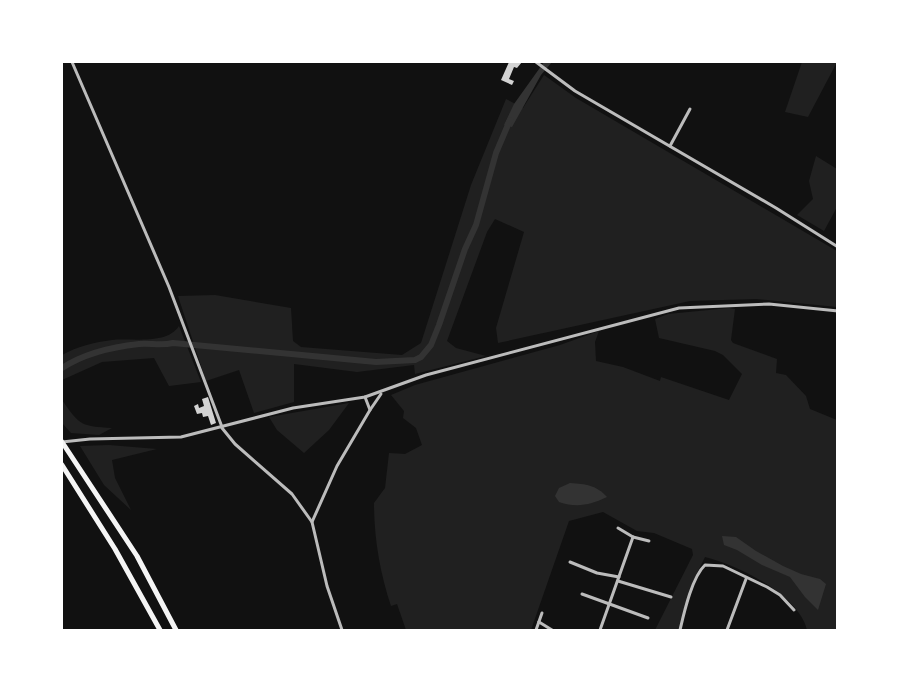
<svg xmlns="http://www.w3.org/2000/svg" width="899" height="692" font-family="'PT Sans Narrow',sans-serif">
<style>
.green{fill:#202020}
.water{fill:#333}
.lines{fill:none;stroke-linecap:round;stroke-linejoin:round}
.canal{stroke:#333;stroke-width:6}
.building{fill:#d3d3d3}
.minor{stroke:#bcbcbc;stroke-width:3}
.tertiary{stroke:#bcbcbc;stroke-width:3}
.motorway{stroke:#f5f5f5;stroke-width:5}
</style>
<rect width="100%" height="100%" fill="#111"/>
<!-- green -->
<g class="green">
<polygon points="802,62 837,62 808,117 785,112"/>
<polygon points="544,75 576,98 837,251 837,307 756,299 690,301 498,343 496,328 524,232 495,219 487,232 447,341 456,348 486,356 415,374 414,365 357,372 294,364 294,402 254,413 239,370 206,381 178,296 215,295 291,308 293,341 301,347 402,355 421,343 471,185 506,99 523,108"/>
<polygon points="816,156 837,169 837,207 824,231 797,215 813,199 809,181"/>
<path d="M729 308 735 309 731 340 733 343 777 359 776 373 786 375 806 396 810 409 837 420V630H807C799 595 738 565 705 557L697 573 679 630H655L693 555 692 549 654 533 637 531 603 512 569 521 531 630H406L397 604 391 606C380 573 374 538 374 503L385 488 389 453 405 454 422 445 416 428 403 418 404 411 391 395 415 385 560 345 599 331 595 342 596 361 623 367 660 381 661 377 729 400 742 374 723 355 715 351 659 338 655 319 668 314Z"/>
<path d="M179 326 201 382 169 386 154 358 102 362 62 380V355C76 347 95 342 112 340 132 338 167 345 179 326Z"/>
<path d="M62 400C80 426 81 426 112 428L99 435 71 433 62 423Z"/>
<polygon points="349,403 329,430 304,453 277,430 269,417"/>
<polygon points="109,445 157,449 112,460 115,478 131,510 104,485 80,446"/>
</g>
<!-- water -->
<g class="water">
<polygon points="544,62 552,62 541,75 512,127 504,125 514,104"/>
<path d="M570 483C586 484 596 485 607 497 590 505 577 508 559 502L555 496 559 488Z"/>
<polygon points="722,536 736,537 756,551 783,566 801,574 820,579 826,584 818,610 805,597 790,577 762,565 737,550 724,545"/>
</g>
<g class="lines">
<!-- canal -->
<path class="canal" d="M62 368C85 353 111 347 139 344 151 343 161 346 173 343L376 362 415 360 421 357 431 345 439 325 465 249 476 225 496 153 510 120"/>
</g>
<!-- building -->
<g class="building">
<polygon points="509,62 522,62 517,68 514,67 509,79 514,81 512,85 501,80"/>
<polygon points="208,397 216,423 211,425 208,416 203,417 202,413 197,414 194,406 198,404 199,408 204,406 202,399"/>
</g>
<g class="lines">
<!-- minor -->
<g class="minor">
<polyline points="72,62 169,287 222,427"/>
<polyline points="670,146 690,109"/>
<polyline points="618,528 633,537 649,541"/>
<polyline points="570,562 597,573 619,577"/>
<polyline points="618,581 671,597"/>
<polyline points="582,594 648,618"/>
<polyline points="539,622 552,630"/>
<polyline points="536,630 542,613"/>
<polyline points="600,630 633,537"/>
<path d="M680 630C684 613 692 577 705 565L723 566 767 587 780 595 794 610"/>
<polyline points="727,630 746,579"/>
</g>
<!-- tertiary -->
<g class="tertiary">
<polyline points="536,62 575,91 776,208 838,247"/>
<polyline points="370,410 381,394"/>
<polyline points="222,428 235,444 292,494 312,522"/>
<polyline points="62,442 90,439 181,437 293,408 365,397 426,375 679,308 769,304 838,311"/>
<polyline points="342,630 327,586 312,522 337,466 370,410 365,397"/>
</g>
<!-- motorway -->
<g class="motorway">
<polyline points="62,442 137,556 176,630"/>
<polyline points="62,465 115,549 160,630"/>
</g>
</g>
<!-- border -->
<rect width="899" height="692" fill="none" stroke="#ffffff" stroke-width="126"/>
</svg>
